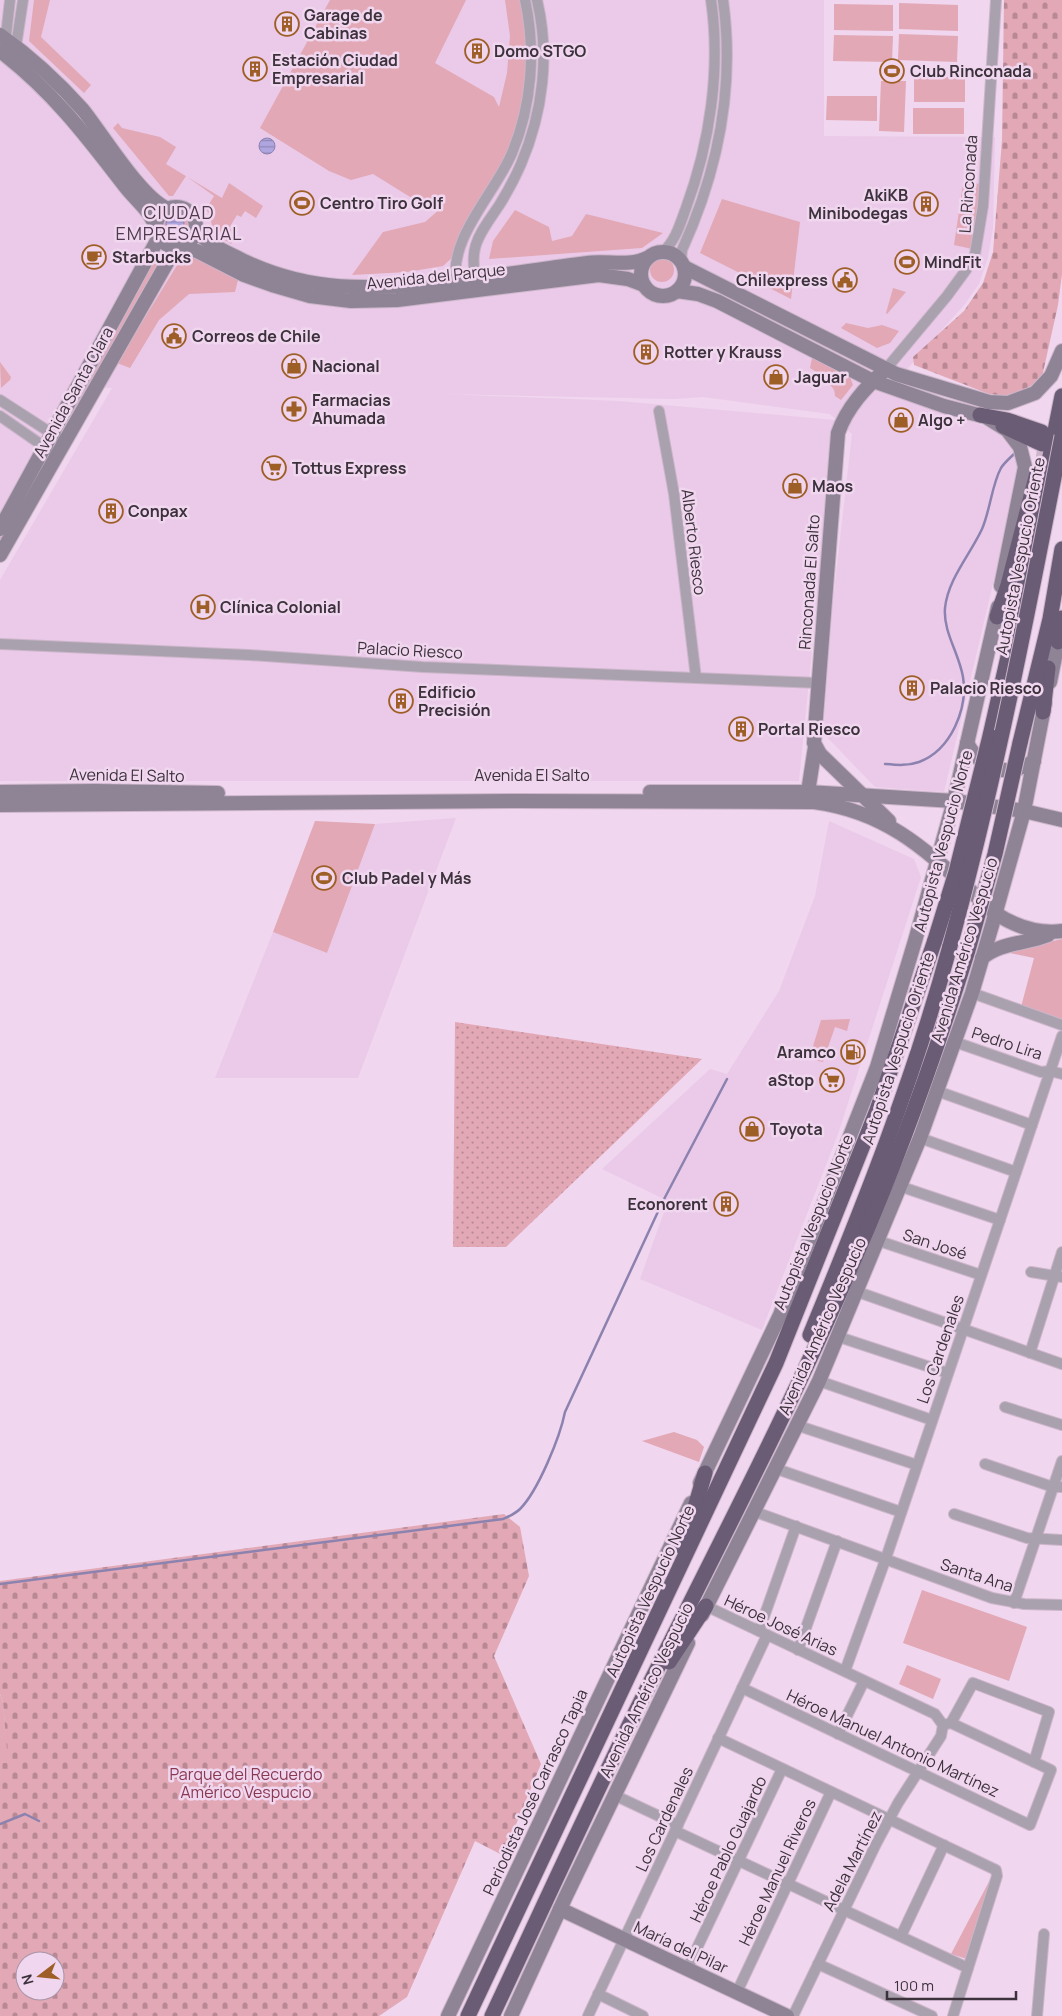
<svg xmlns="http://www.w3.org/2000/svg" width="1062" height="2016" font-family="Manrope,sans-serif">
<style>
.built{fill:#eacae8}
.green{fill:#e2a8b5}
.cemetery{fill:url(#cemetery-stones);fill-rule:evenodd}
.garden{fill:url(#garden-dots)}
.water{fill:url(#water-rules);stroke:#8c82af}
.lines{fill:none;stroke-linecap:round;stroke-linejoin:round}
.stream{stroke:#8c82af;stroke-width:2.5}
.secondary-tunnel{stroke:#ccb5ca;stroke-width:14;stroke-dasharray:14 7;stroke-linecap:butt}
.street-casing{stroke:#ccb5ca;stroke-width:12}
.secondary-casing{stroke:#ccb5ca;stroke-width:16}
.highway-casing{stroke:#ccb5ca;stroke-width:17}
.street{stroke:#a9a2ae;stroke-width:10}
.secondary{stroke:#8e8496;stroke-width:14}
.highway{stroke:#6a5c75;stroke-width:15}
.highway-bridge-casing{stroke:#ccb5ca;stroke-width:17;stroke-linecap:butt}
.highway-bridge{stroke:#6a5c75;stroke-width:15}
.labels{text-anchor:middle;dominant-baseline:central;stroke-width:5;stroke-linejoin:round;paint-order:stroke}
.poi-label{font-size:16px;font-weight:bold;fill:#3c323c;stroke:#f0d6ee;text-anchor:start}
.street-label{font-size:16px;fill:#3c323c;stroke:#f0d6ee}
.park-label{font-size:16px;fill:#8a3850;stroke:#f0d6ee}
.neighbourhood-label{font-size:18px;letter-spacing:1px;fill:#503b4e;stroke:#f0d6ee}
</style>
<defs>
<pattern id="cemetery-stones" width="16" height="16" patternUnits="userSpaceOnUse" patternTransform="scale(1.25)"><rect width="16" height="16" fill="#e2a8b5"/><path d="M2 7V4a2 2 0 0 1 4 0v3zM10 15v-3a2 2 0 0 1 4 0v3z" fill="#b88994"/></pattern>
<pattern id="garden-dots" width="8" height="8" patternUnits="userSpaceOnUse" patternTransform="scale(1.25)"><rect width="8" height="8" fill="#e2a8b5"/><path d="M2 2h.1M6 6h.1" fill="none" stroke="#b88994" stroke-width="1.8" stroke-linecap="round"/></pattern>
<pattern id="water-rules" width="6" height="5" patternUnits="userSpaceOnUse" patternTransform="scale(1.25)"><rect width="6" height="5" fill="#afa5e0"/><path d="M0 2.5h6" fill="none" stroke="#9087b7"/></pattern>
</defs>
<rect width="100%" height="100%" fill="#f0d6ee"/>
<!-- built -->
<g class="built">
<polygon points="0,0 824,0 824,136 995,137 993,228 988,257 979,284 965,304 886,393 1002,432 1018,452 1018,477 944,792 875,787 823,733 833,601 852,434 830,414 703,397 674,399 444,394 619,401 835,420 799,781 0,781 0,580 112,388 73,386 0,518"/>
<polygon points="456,818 358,1078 215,1078 273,932 327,953 375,824"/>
<polygon points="829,821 914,859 921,877 838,1134 762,1330 640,1279 668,1201 602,1169 710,1069 727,1074 779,991 815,896"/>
</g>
<!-- green -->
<g class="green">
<polygon points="34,0 50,0 41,37 91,85 84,93 29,41"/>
<polygon points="330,0 466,0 435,63 494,97 499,107 507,73 510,36 505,0 521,0 526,29 527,61 526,84 515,137 455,255 443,266 407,272 352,275 383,232 425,222 440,209 415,200 373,174 351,180 329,171 260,128"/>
<polygon points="899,3 958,5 958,31 899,29"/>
<polygon points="834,4 893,5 893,31 834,30"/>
<polygon points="899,34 958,36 957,62 898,60"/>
<polygon points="834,35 893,36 892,62 833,61"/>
<rect x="914" y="77" width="51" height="25"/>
<polygon points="881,81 906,81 904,132 879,131"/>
<polygon points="827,96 877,96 877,121 826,120"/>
<rect x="913" y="108" width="51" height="26"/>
<polygon points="118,123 122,128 160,137 176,147 166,164 222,198 229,183 263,206 256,218 245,211 241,217 237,215 229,228 237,234 231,244 213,232 210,215 206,209 214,196 186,176 173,196 169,196 113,128"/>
<polygon points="966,182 980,184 975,235 972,249 954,245 963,184"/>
<polygon points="722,199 800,222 791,299 700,253"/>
<polygon points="515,210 549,227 552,241 572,236 586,214 663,233 642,248 489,259 493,241"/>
<circle cx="175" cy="223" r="13"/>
<polygon points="158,253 164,257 0,547 0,537"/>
<polygon points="192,256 238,280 235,292 189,294 159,320 130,368 117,363 179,262"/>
<circle cx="662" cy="270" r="12"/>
<polygon points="893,288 906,292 887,314 886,313"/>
<polygon points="846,323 868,328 882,325 899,331 890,343 877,348 841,328"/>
<path d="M812 358 850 377 853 385 841 400 835 396C835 384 827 385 819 380L821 375 810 368Z"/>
<polygon points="0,362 11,377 10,380 1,388"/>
<polygon points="315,821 375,824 327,953 273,932"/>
<polygon points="1062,939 1062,1021 1021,1007 1034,958 1005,952"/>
<polygon points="850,1019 847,1031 835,1027 823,1062 810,1059 810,1056 821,1020"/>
<polygon points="674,1432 697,1440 704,1447 699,1462 642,1441"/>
<polygon points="922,1590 1027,1627 1009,1681 903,1643"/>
<polygon points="907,1665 941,1679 933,1699 899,1684"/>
<polygon points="0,1694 3,1702 9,1763 0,1763"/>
<polygon points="993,1874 967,1959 951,1954"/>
</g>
<!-- cemetery -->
<g class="cemetery">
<polygon points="1004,0 1062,0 1062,274 1058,305 1042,377 1028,388 1009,397 989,394 914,365 913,357 964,311 983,283 993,252 1002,140"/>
<path d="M504 1514 520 1527 529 1576 494 1656 541 1764 515 1827 522 1831 510 1859 475 1841 407 1997 379 2016H0V1763H8L3 1702 0 1694V1581ZM25 1961H55V1991H25Z"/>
</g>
<!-- garden -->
<polygon class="garden" points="455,1022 702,1059 506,1247 453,1247"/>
<!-- water -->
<g class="water">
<circle cx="267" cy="146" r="8"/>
<circle cx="175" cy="223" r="9"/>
</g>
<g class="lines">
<!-- stream -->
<g class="stream">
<path d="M885 764C897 765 908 766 919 762 951 750 968 709 963 677 959 653 943 632 945 608 948 579 970 555 982 529 990 511 992 484 1001 468 1004 463 1010 458 1014 454"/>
<path d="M0 1584 503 1519C510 1516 515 1514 520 1509 538 1491 560 1437 565 1412L662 1203 727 1079"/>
<polyline points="0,1824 25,1814 39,1821"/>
</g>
<!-- secondary-tunnel -->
<polyline class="secondary-tunnel" points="1036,456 1061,460"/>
<!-- street casing -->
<g class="street-casing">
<g id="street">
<polyline points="5,44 10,0"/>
<polyline points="15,53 23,0"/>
<path d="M663 252C676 240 680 224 686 208 710 143 721 69 711 0"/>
<path d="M681 261 682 250C718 171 735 86 723 0"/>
<path d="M477 284C467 246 480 234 500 204 508 191 515 178 521 164 543 112 550 55 537 0"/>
<path d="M457 286C446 240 495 194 512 153 532 105 536 50 525 0"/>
<polyline points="886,369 947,296 966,270 975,254 983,206 996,0"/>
<polyline points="0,400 65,442"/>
<polyline points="659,411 674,494 696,678"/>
<polyline points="0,416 49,450"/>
<polyline points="0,644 249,655 423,667 819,683"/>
<polyline points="972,993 1062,1025"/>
<polyline points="955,1042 1041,1072 1050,1071 1062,1074"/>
<polyline points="937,1091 1032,1125"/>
<polyline points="920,1138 1016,1172"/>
<polyline points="902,1187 1000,1220"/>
<polyline points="879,1241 981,1275"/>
<polyline points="1031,1272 1062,1277"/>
<polyline points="858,1292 1062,1364"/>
<polyline points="839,1337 948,1373"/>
<polyline points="1030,1353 1062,1252"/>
<polyline points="819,1381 932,1420"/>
<polyline points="1005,1407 1062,1425"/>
<polyline points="796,1425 917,1465"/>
<polyline points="985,1464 1053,1487 1062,1487"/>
<polyline points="774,1468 901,1512"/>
<polyline points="753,1511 992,1598 1024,1604 1062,1605"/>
<polyline points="954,1514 1027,1538 1062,1540"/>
<polyline points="1014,1603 1062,1461"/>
<polyline points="706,1606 935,1714 943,1725 941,1736 898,1803 876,1844 793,2016"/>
<polyline points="759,1631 796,1526"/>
<polyline points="798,1650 837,1541"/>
<polyline points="845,1671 886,1558 1062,1036"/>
<polyline points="742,1688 1030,1825 1051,1770 1034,1762 1049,1712 973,1683 951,1723"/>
<polyline points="947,1724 951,1723 1034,1762"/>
<polyline points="838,1734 864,1681"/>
<polyline points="718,1738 996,1870 997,1876 953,2016"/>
<polyline points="614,1795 678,1825"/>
<polyline points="675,1831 968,1968"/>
<polyline points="901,1936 944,1845"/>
<polyline points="818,1964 932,2016"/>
<polyline points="687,1969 782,1769"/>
<polyline points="737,1992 831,1792"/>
<polyline points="598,1994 643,2016"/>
<polyline points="588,2016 767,1635"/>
<polyline points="1037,2016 1044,1934"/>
</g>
</g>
<!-- secondary casing -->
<g class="secondary-casing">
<g id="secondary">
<path d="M0 35C31 57 58 82 83 110 103 135 141 198 168 209"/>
<path d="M0 51C51 90 85 134 124 185 136 201 152 211 157 231"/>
<circle cx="176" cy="227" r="20"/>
<path d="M196 230C207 244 224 251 240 259 308 293 370 290 444 282 492 277 539 269 587 263 606 260 630 267 647 258"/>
<polyline points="180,247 197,251 244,275 272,285 310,296 351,301 397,300 599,275 628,279 644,285"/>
<circle cx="663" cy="274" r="22"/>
<polyline points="684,267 896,374 989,402 1008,403 1035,393 1051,376 1062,351"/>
<polyline points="677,291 698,294 717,301 873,381 944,406 986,417 1007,430 1020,447 1025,467 1001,586"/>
<path d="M886 369C866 387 847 407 838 433L814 743 820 754 889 821"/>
<polyline points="0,529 159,237"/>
<polyline points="0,555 176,247"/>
<polyline points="1050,682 1058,642 1062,634"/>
<path d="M967 743C982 771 1008 778 1034 761"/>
<polyline points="0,792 95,791 218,793"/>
<polyline points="650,792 808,792 954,801 1024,811 1062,820"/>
<polyline points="808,792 815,747"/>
<path d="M0 805 516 801 814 802C897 813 936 861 995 913 1016 927 1037 934 1062 931"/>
<path d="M982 958C1001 942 1026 944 1048 935"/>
<polyline points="700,1483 780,1315 877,1067 915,941 954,801 998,607"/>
<polyline points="702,1615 819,1381 920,1138 972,993 993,922 1024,811 1045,703"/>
<polyline points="560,1909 787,2016"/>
<polyline points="448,2016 691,1503"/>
<polyline points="511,2016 566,1896 688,1643"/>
</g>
</g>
<!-- highway casing -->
<g class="highway-casing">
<g id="highway">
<polyline points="980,415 1007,420 1042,432"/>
<polyline points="1003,426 1042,444"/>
<polyline points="997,617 1008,585 1037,473"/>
<polyline points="1058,642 1062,618"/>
<polyline points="1043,712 1048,668"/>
<polyline points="990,736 1023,591 1062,396"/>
<polyline points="1020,743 1050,619 1062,549"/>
<path d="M810 1335C863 1207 914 1079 950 946"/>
<polyline points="683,1548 705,1473"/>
<polyline points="669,1662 706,1606"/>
<polyline points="468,2016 776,1363 877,1110 935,940"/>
<path d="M492 2016C541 1912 589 1806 640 1703 714 1554 792 1406 857 1253 900 1154 936 1053 968 950"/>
</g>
</g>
<!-- street -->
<use href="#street" class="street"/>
<!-- secondary -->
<use href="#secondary" class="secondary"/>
<!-- highway -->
<use href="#highway" class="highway"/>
<!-- highway-bridge casing -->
<g class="highway-bridge-casing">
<g id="highway-bridge">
<polyline points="935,940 956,872 990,736"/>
<path d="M950 946C996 778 1029 607 1062 436"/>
<polyline points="968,950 995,854 1020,743"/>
</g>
</g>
<!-- highway-bridge -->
<use href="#highway-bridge" class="highway-bridge"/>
</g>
<!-- icons -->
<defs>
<g id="building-ring" transform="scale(1.25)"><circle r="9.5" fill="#f0d6ee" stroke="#9e5f27" stroke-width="1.5"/><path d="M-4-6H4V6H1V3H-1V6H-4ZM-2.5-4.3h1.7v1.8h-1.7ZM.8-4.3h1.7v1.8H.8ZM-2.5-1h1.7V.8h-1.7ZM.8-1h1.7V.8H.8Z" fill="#9e5f27"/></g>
<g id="stadium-ring" transform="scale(1.25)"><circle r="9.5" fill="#f0d6ee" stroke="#9e5f27" stroke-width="1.5"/><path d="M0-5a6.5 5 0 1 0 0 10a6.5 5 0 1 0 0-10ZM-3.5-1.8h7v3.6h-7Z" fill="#9e5f27"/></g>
<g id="cafe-ring" transform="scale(1.25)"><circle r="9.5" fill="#f0d6ee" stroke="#9e5f27" stroke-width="1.5"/><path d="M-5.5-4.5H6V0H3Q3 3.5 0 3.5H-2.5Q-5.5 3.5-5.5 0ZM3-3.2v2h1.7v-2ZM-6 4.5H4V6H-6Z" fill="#9e5f27"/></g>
<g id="civic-ring" transform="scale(1.25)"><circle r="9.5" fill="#f0d6ee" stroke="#9e5f27" stroke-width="1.5"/><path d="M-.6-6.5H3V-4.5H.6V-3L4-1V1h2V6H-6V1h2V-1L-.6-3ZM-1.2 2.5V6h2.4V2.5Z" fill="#9e5f27"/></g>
<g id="shop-ring" transform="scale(1.25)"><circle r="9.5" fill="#f0d6ee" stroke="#9e5f27" stroke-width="1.5"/><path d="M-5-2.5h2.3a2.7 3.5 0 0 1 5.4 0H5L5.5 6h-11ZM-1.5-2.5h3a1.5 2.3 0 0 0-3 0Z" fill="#9e5f27"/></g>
<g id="pharmacy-ring" transform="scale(1.25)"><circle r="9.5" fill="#f0d6ee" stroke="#9e5f27" stroke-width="1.5"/><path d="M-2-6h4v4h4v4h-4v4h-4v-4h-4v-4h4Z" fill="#9e5f27"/></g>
<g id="supermarket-ring" transform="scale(1.25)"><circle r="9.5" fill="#f0d6ee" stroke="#9e5f27" stroke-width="1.5"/><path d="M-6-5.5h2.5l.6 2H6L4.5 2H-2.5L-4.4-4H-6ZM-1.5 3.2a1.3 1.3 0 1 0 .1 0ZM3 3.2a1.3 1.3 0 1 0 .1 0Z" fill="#9e5f27"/></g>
<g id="hospital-ring" transform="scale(1.25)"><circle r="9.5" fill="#f0d6ee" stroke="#9e5f27" stroke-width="1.5"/><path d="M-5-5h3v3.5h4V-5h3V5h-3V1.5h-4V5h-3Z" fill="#9e5f27"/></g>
<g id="fuel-ring" transform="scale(1.25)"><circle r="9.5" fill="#f0d6ee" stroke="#9e5f27" stroke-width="1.5"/><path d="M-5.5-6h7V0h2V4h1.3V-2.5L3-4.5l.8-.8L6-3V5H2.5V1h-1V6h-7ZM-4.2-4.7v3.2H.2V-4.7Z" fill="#9e5f27"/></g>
</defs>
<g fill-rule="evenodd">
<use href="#building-ring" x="287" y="24"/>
<use href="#building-ring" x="477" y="51"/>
<use href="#building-ring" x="255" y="69"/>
<use href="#stadium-ring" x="892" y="71"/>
<use href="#stadium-ring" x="302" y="203"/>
<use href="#building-ring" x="926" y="204"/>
<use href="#cafe-ring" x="94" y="257"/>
<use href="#stadium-ring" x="907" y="262"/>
<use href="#civic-ring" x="845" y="280"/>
<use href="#civic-ring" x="174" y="336"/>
<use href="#building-ring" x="646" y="352"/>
<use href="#shop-ring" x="294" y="366"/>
<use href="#shop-ring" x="776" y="377"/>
<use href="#pharmacy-ring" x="294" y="409"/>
<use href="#shop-ring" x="901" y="420"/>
<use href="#supermarket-ring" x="274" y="468"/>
<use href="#shop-ring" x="795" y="486"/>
<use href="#building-ring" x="111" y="511"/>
<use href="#hospital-ring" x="203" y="607"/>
<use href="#building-ring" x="912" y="688"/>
<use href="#building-ring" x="401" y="701"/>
<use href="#building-ring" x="741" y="729"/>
<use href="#stadium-ring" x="324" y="878"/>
<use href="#fuel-ring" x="853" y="1052"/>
<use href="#supermarket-ring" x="832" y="1080"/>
<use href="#shop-ring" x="752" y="1129"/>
<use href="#building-ring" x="726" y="1204"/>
</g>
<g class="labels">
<!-- poi labels -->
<g class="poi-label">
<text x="304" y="15">Garage de<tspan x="304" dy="18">Cabinas</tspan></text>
<text x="494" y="51">Domo STGO</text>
<text x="272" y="60">Estación Ciudad<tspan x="272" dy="18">Empresarial</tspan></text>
<text x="910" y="71">Club Rinconada</text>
<text x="908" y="195" text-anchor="end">AkiKB<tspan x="908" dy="18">Minibodegas</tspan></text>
<text x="320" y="203">Centro Tiro Golf</text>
<text x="112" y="257">Starbucks</text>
<text x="924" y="262">MindFit</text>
<text x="828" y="280" text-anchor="end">Chilexpress</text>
<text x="192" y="336">Correos de Chile</text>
<text x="664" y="352">Rotter y Krauss</text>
<text x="312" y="366">Nacional</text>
<text x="794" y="377">Jaguar</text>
<text x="312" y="400">Farmacias<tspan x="312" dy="18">Ahumada</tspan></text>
<text x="918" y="420">Algo +</text>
<text x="292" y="468">Tottus Express</text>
<text x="812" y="486">Maos</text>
<text x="128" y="511">Conpax</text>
<text x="220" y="607">Clínica Colonial</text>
<text x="930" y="688">Palacio Riesco</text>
<text x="418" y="692">Edificio<tspan x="418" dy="18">Precisión</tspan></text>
<text x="758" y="729">Portal Riesco</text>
<text x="342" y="878">Club Padel y Más</text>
<text x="836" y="1052" text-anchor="end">Aramco</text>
<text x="814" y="1080" text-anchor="end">aStop</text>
<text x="770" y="1129">Toyota</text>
<text x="708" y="1204" text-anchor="end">Econorent</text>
</g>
<!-- street labels -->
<g class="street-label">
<text transform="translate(968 184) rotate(-86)">La Rinconada</text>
<text transform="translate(436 276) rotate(-6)">Avenida del Parque</text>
<text transform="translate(73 392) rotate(-61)">Avenida Santa Clara</text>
<text transform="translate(694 542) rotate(83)">Alberto Riesco</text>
<text transform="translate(1020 556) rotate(-79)">Autopista Vespucio Oriente</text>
<text transform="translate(809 582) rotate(-86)">Rinconada El Salto</text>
<text transform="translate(410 650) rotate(3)">Palacio Riesco</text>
<text transform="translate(127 775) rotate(1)">Avenida El Salto</text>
<text x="532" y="775">Avenida El Salto</text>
<text transform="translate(943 841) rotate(-75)">Autopista Vespucio Norte</text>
<text transform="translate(964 950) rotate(-73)">Avenida Américo Vespucio</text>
<text transform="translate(1007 1043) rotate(18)">Pedro Lira</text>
<text transform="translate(898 1048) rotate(-72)">Autopista Vespucio Oriente</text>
<text transform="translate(813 1222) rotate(-68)">Autopista Vespucio Norte</text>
<text transform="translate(935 1244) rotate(18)">San José</text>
<text transform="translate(822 1326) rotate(-66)">Avenida Américo Vespucio</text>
<text transform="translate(940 1349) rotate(-71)">Los Cardenales</text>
<text transform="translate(977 1575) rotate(18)">Santa Ana</text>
<text transform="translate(650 1591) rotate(-65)">Autopista Vespucio Norte</text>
<text transform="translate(781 1625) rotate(25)">Héroe José Arias</text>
<text transform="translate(646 1690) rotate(-64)">Avenida Américo Vespucio</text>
<text transform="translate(893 1743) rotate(25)">Héroe Manuel Antonio Martínez</text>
<text transform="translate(535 1792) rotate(-65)">Periodista José Carrasco Tapia</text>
<text transform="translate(664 1819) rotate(-65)">Los Cardenales</text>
<text transform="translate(728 1849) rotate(-65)">Héroe Pablo Guajardo</text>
<text transform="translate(852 1861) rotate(-63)">Adela Martínez</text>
<text transform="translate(777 1872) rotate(-65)">Héroe Manuel Riveros</text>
<text transform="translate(681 1947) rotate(25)">María del Pilar</text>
</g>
<!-- park labels -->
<g class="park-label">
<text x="246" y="1774">Parque del Recuerdo<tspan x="246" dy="18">Américo Vespucio</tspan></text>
</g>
<!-- neighbourhood labels -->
<g class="neighbourhood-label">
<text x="179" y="212">CIUDAD<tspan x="179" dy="21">EMPRESARIAL</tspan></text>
</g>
</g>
<!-- north arrow -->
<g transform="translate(40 1976) rotate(254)"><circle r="24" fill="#f0d6ee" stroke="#a894a7"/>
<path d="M0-4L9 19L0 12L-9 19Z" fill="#9e5f27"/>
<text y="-8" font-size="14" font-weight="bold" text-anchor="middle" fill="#3c323c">N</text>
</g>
<!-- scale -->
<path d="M887 1991v8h129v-8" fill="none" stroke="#3c323c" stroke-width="2.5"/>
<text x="894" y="1991" font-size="15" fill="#3c323c" stroke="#f0d6ee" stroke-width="4" paint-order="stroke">100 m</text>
</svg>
